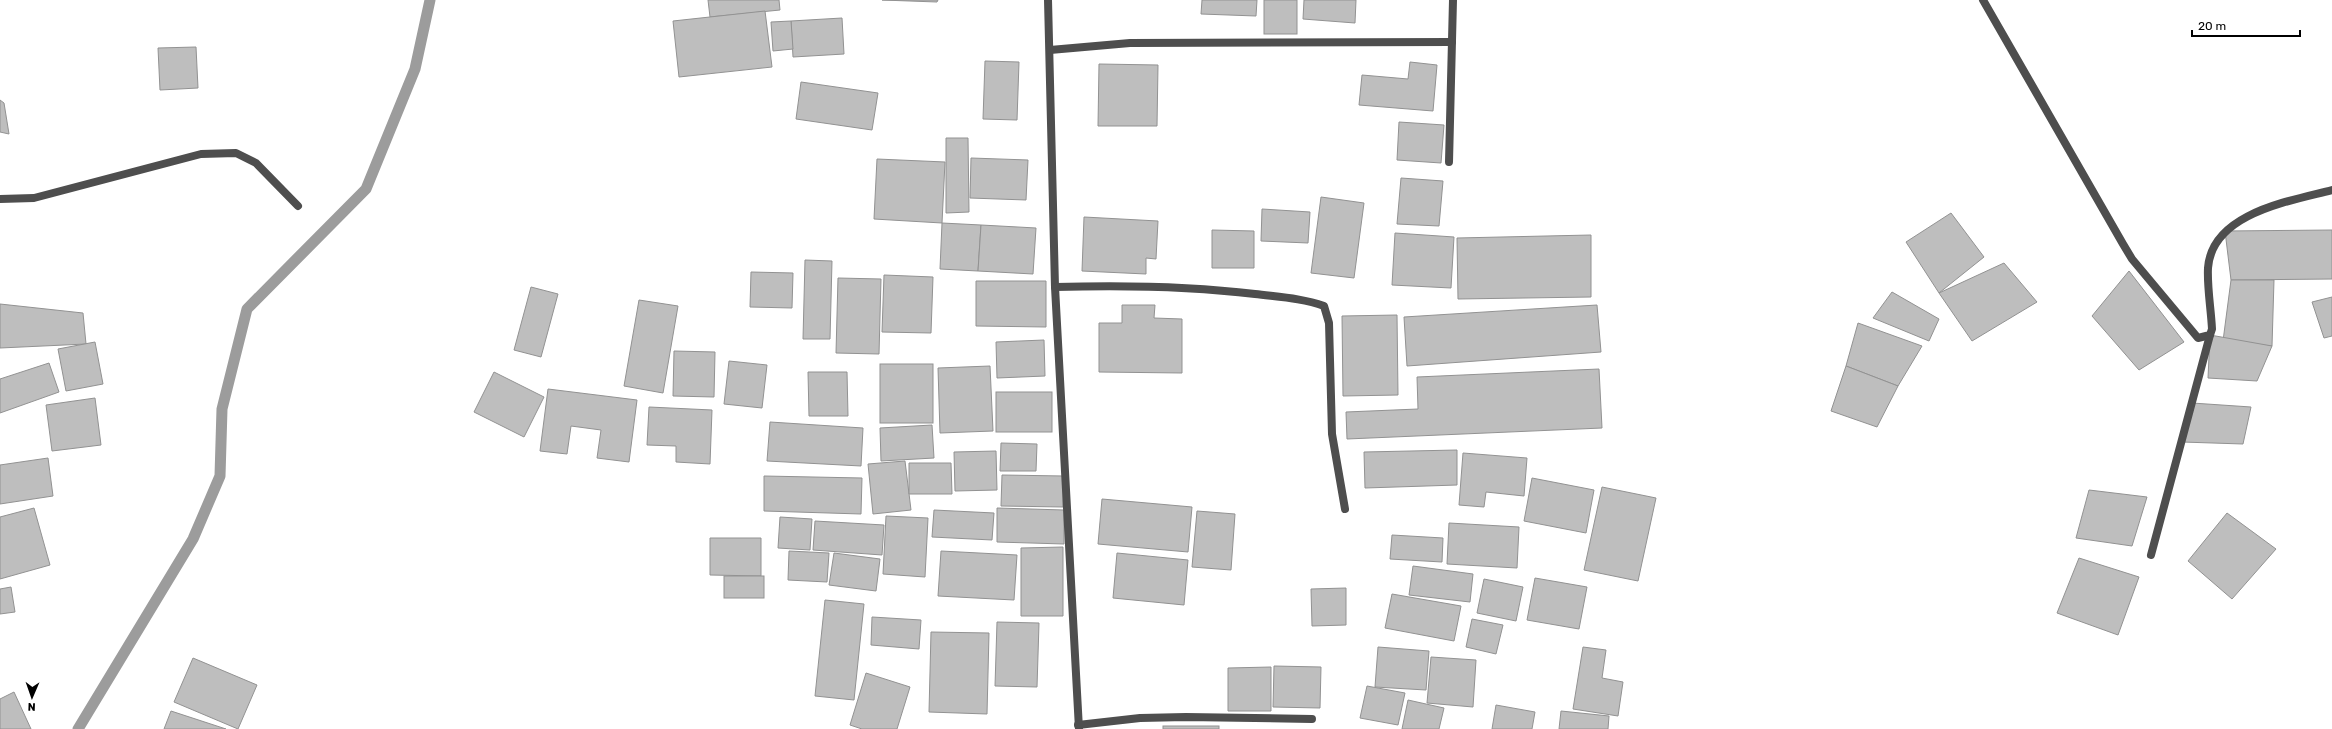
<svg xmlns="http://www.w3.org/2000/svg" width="2332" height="729" font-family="Rubik,sans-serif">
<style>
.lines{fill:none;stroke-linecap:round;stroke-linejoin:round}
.stream{stroke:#9c9c9c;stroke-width:11}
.building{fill:#bebebe;stroke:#929292}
.street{stroke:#4e4e4e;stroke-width:8}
</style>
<rect width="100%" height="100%" fill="#fff"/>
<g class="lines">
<!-- stream -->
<polyline class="stream" points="78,729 193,539 220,476 222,409 247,309 366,189 415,69 430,0"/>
</g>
<!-- building -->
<g class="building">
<polygon points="708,0 779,0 780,10 710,17"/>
<polygon points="882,0 938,0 937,2"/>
<polygon points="1202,0 1257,0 1256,16 1201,14"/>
<rect x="1264" y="0" width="33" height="34"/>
<polygon points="1304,0 1356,0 1355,23 1303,19"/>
<polygon points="765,11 772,67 679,77 673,21"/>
<polygon points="842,18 844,54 793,57 791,21"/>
<polygon points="791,21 793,49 773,51 771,22"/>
<polygon points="196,47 198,88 160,90 158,48"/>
<polygon points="985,61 1019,62 1017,120 983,119"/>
<polygon points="1410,62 1437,65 1433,111 1359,105 1362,75 1408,79"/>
<polygon points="1099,64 1158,65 1157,126 1098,126"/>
<polygon points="801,82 878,93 872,130 796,119"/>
<polygon points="0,100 4,103 9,134 0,132"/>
<polygon points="1399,122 1444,125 1441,163 1397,160"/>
<polygon points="946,138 968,138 969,212 946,213"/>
<polygon points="971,158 1028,160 1026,200 970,198"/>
<polygon points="877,159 945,162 942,223 874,219"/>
<polygon points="1401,178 1443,181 1439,226 1397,224"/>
<polygon points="1321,197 1364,203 1354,278 1311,273"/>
<polygon points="1262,209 1310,212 1308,243 1261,241"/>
<polygon points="1951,213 1984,257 1939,293 1906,242"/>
<polygon points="1084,217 1158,221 1156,259 1146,258 1146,274 1082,271"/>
<polygon points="942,223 981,225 978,271 940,269"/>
<polygon points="981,225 1036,228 1033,274 978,271"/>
<polygon points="1212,230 1254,231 1254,268 1212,268"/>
<polygon points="2332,230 2332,279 2231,280 2225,231"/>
<polygon points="1395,233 1454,237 1451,288 1392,285"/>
<polygon points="1591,235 1591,297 1458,299 1457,238"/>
<polygon points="805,260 832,261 830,339 803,339"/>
<polygon points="2004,263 2037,302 1972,341 1939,293"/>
<polygon points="2129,271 2184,342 2139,370 2092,316"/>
<polygon points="751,272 793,273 792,308 750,307"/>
<polygon points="884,275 933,277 931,333 882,332"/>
<polygon points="838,278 881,279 879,354 836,353"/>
<polygon points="2231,280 2274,280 2272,346 2223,341"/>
<polygon points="976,281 1046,281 1046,327 976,326"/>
<polygon points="531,287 558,294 541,357 514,350"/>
<polygon points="1892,292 1939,319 1929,341 1873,318"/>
<polygon points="2332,297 2332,336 2324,338 2312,302"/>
<polygon points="639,300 678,306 663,393 624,386"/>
<polygon points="0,304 83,313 86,344 0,348"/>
<polygon points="1122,305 1155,305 1154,318 1182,319 1182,373 1099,372 1099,323 1122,323"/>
<polygon points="1597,305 1601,352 1407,366 1404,317"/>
<polygon points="1397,315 1398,395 1343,396 1342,316"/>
<polygon points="1858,323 1922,346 1898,386 1846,366"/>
<polygon points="2210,335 2272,346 2257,381 2208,378"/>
<polygon points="1044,340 1045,376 997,378 996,342"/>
<polygon points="95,342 103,384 66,391 58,349"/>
<polygon points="674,351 715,352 714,397 673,396"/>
<polygon points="729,361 767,365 762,408 724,404"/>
<polygon points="49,363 59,392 0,413 0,379"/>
<rect x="880" y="364" width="53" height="59"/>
<polygon points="990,366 993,431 940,433 938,368"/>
<polygon points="1846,366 1898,386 1877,427 1831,411"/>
<polygon points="1599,369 1602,428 1347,439 1346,412 1418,409 1417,377"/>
<polygon points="494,372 544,397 524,437 474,412"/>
<polygon points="808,372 847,372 848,416 809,416"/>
<polygon points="548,389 637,400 629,462 597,458 601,430 571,426 567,454 540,451"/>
<rect x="996" y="392" width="56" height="40"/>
<polygon points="95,398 101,445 52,451 46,405"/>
<polygon points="2192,403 2251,407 2243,444 2182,442"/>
<polygon points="649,407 712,410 710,464 676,462 676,446 647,445"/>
<polygon points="770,422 863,428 861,466 767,461"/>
<polygon points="932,425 934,458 881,461 880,428"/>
<polygon points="1001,443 1037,444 1036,471 1000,471"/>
<polygon points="1457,450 1457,485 1365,488 1364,452"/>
<polygon points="996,451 997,490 955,491 954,452"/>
<polygon points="1463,453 1527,458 1524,496 1486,492 1484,507 1459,505"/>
<polygon points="48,458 53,496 0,504 0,465"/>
<polygon points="905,461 911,510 873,514 868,464"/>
<polygon points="909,463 951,463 952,494 909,494"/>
<polygon points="1002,475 1064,476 1063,507 1001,506"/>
<polygon points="764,476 862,478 861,514 764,511"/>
<polygon points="1532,478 1594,490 1586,533 1524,521"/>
<polygon points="1602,487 1656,498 1638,581 1584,570"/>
<polygon points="2089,490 2147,497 2132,546 2076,538"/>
<polygon points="1102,499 1192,507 1188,552 1098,544"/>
<polygon points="34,508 50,565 0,579 0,517"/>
<polygon points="997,508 1064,510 1064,544 997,542"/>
<polygon points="934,510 994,513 992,540 932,537"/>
<polygon points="1197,511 1235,514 1231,570 1192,567"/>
<polygon points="2227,513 2276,549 2232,599 2188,561"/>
<polygon points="886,516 928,518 925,577 883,574"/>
<polygon points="780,517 812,519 810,550 778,548"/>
<polygon points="815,521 884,525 882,555 813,550"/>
<polygon points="1449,523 1519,527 1517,568 1447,564"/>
<polygon points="1392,535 1443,538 1442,562 1390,559"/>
<polygon points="710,538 761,538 761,576 710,575"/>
<polygon points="1063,547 1063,616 1021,616 1021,548"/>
<polygon points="789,551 829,553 827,582 788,580"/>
<polygon points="941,551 1017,555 1014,600 938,596"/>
<polygon points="834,553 880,559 876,591 829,585"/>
<polygon points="1117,553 1188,560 1184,605 1113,598"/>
<polygon points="2079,558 2139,577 2118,635 2057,613"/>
<polygon points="1413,566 1473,574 1470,602 1409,595"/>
<rect x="724" y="576" width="40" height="22"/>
<polygon points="1535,578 1587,587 1579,629 1527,620"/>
<polygon points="1484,579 1523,587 1516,621 1477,613"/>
<polygon points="11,587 15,612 0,614 0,589"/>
<polygon points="1346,588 1346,625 1312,626 1311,589"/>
<polygon points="1392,594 1461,606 1454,641 1385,628"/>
<polygon points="825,600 864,604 854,700 815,696"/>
<polygon points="872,617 921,620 919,649 871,645"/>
<polygon points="1472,619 1503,625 1496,654 1466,647"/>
<polygon points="997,622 1039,623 1037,687 995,686"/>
<polygon points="931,632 989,633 987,714 929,712"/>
<polygon points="1378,647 1429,651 1426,690 1375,687"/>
<polygon points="1583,647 1606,650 1602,678 1623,682 1618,716 1573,709"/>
<polygon points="1431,657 1476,660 1473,707 1427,703"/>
<polygon points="193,658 257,685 238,729 174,702"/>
<polygon points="1274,666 1321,667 1320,708 1273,707"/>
<polygon points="1271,667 1271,711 1228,711 1228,668"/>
<polygon points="866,673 910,687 897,729 862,729 850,725"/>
<polygon points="1367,686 1405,693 1398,725 1360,718"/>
<polygon points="14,692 31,729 0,729 0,699"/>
<polygon points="1408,700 1444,708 1439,729 1402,729"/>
<polygon points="1496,705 1535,712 1532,729 1492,729"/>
<polygon points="171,711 226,729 164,729"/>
<polygon points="1561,711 1609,716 1608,729 1559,729"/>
<rect x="1163" y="726" width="56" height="3"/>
</g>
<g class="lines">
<!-- street -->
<g class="street">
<polyline points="1048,0 1055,287 1079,729"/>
<path d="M1983 0 2123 244 2132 259 2198 338 2210 335 2212 329C2211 309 2207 287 2208 268 2212 213 2290 201 2332 190"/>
<polyline points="1050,50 1130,43 1452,42"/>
<polyline points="1449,162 1453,0"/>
<polyline points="0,199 34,198 201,154 236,153 256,163 298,206"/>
<path d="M1055 287C1122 285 1189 286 1255 294 1278 297 1302 298 1324 306L1329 323 1332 434 1345 509"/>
<polyline points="2151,555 2210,335"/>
<polyline points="1078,725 1140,718 1186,717 1312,719"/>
</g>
</g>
<!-- north arrow -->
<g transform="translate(32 697) rotate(182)" stroke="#ffffff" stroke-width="3" paint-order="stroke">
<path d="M0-3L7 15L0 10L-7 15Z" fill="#000000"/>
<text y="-6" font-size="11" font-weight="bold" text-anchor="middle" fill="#000000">N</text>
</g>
<!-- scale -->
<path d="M2192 30v6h108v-6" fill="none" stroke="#000000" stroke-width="2"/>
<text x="2198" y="30" font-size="12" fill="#000000" stroke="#ffffff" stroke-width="3" paint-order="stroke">20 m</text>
</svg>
